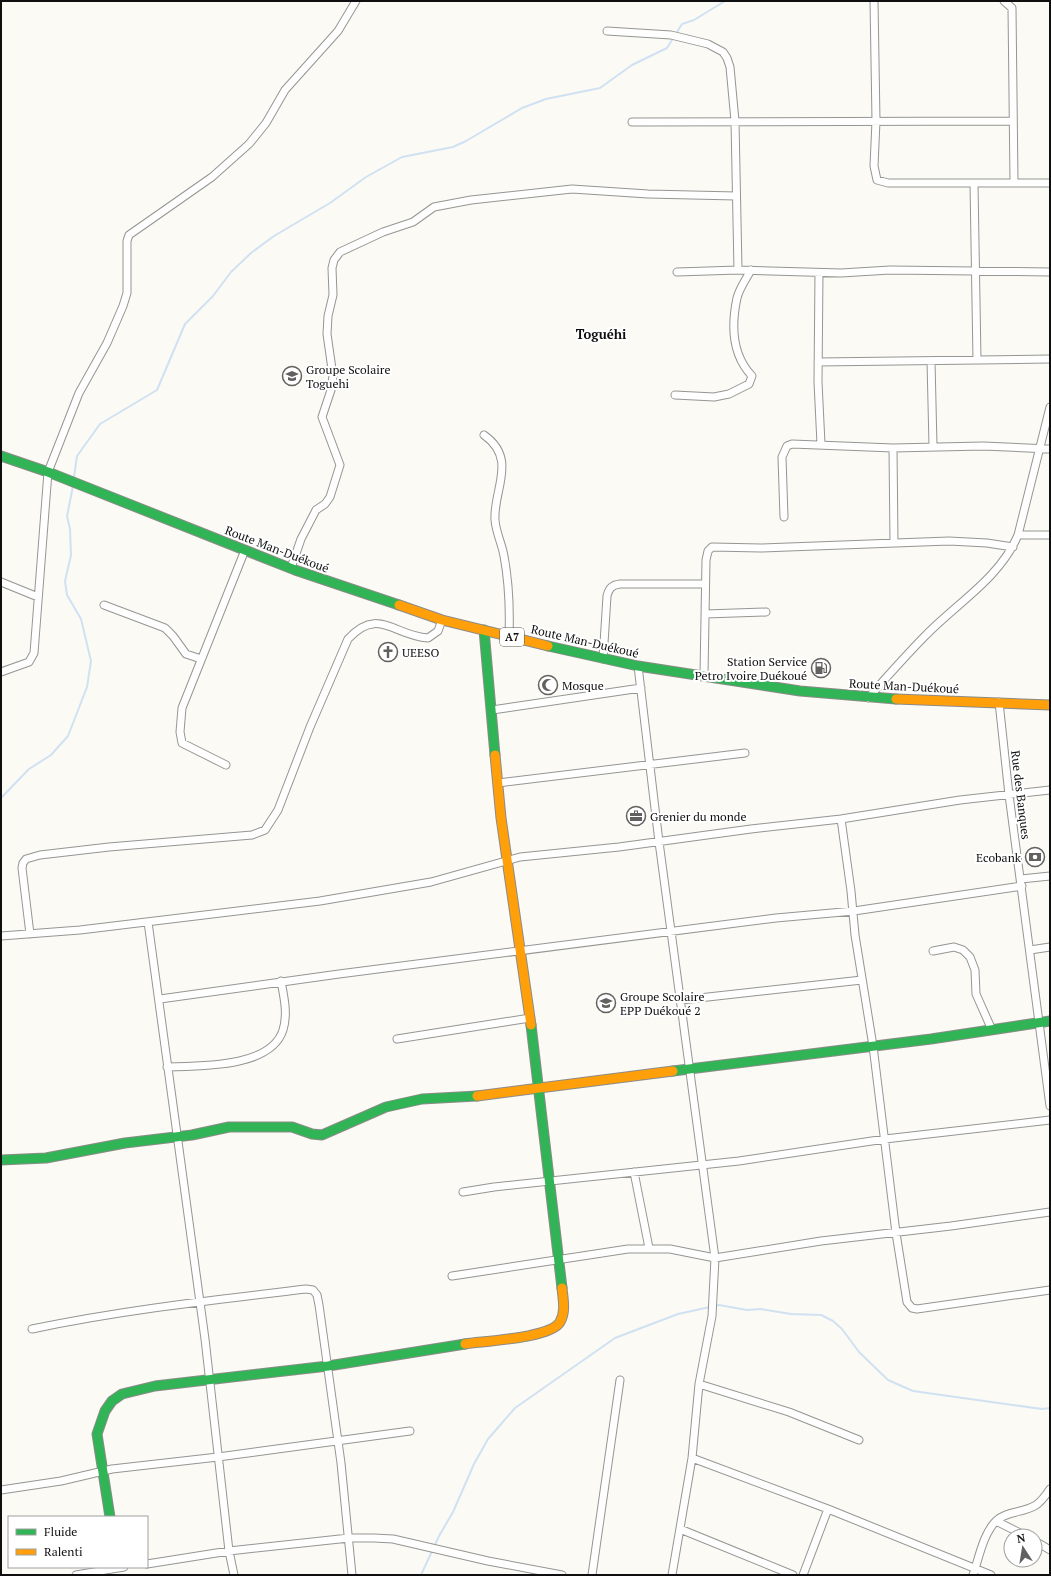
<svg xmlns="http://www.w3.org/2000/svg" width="1051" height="1576" font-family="'PT Serif',serif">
<rect width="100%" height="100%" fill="#fbfaf5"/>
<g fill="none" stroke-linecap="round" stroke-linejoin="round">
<path stroke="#d0e2f1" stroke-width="2" d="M74 477 77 456 100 424 157 390 185 324 213 296 231 272 251 253 274 236 330 203 366 177 402 157 453 147 466 141 522 108 546 99 600 88 632 65 667 48 682 24 694 20 725 1
M1 798 29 769 51 755 68 736 87 687 91 661 81 619 67 595 65 581 71 555 70 529 67 516 73 486
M421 1575 439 1536 453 1512 474 1464 488 1439 515 1408 615 1338 678 1314 719 1305 747 1310 761 1309 791 1314 821 1315 833 1321 842 1329 859 1352 888 1380 913 1391 1042 1409 1050 1408"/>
<g stroke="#959593" stroke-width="9">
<path id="street" d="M874 1 876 121 874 166 877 180 888 183H1050
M1004 1 1012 8 1014 182
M607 31 671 35 708 44 723 52 727 58 730 67 735 121 738 270
M632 122 1013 121
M974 184 977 360
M677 272 738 270 841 273 890 270 1050 272
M819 273 818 382 821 444
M931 361 933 446
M818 362 1050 359
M675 395 714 397 729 394 749 384 752 376C732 355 731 326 737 298 739 289 746 279 751 270
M484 435C518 459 493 490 495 520 496 533 502 544 504 556 509 583 510 609 509 636
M893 448 894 543
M784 517 782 457 787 446 792 444 893 448 983 446 1050 449
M1018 535H1050
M291 568 301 539 316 510 325 504 330 497 340 465 322 417 331 390 333 376 327 334 328 316 333 295 332 268 334 260 340 252 383 232 413 222 434 207 471 200 572 189 648 194 736 196
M1 582 38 597
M104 605 165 628 173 636 186 654 201 659
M705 614 766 612
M603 659 607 596C609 588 612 585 620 584H705
M638 666 659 842 715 1258 712 1316 699 1384 692 1458 672 1575
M1 672 29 662 34 653 48 472 79 393 107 343 123 306 127 293V241L129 235 212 177 249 144 266 123 285 90 338 31 356 1
M704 675 706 560 708 551 712 547 761 548 949 541 987 543 1013 547
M868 698C887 677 906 655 926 635 957 603 1000 578 1018 535L1050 407
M999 702 1009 795 1050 1106
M492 710 641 688
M226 765 182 743 180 732 182 708 245 550
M498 783 745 753
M841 819 851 891 855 935 873 1046 896 1233 907 1302 912 1308 917 1309 1050 1290
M1021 879 1050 876
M148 922 205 1339 229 1551 234 1575
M30 934 22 868 23 863 26 859 40 855 109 847 252 835 265 830 278 810 310 727 348 639C378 606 394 636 428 638L438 631 442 620
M1 936 80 930 320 901 431 882 520 857 619 847 751 829 841 819 960 800 1050 790
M1030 950 1050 947
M933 951 954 947 963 950 970 957 975 970 976 994 992 1030
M160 999 339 974 776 918 854 911 1022 886
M681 1000 862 980
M397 1039 530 1018
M167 1067C200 1066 271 1068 283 1030 288 1014 284 997 281 981
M634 1172 649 1248
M463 1192 494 1187 739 1161 885 1139 1050 1120
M452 1276 628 1249H670L715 1258 821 1241 951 1226 1050 1212
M32 1329C122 1310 214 1300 306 1289L313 1290 317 1295 319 1305 341 1463 352 1575
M699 1384 789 1412 859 1440
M692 1458 828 1509 991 1575
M1 1490 61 1481 112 1469 218 1457 410 1431
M996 1521 1026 1536
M680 1529 793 1575
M1035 1541 1050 1550
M147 1564 229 1551 349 1538H374L393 1539 488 1561 562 1575
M76 1575 124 1567
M592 1575 620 1380
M803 1575 828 1509
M973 1575C979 1558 983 1534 996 1521 1006 1511 1024 1513 1036 1505 1042 1501 1046 1495 1050 1489"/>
</g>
<g stroke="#8c8b89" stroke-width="11">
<path id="fast" d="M1 456 48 472 295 570 399 605
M484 630 495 755
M548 646 638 666 800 691 896 699
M531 1025 562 1288
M673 1071 931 1039 1050 1021
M1 1160 46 1158 125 1143 192 1135 229 1127H292L312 1134 322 1135 386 1107 422 1099 477 1096
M110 1517 97 1434 105 1411 112 1401 122 1394 155 1386 328 1366 465 1344"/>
</g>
<g stroke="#8c8b89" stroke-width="11">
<path id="slow" d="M399 605 442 620 548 646
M896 699 1050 705
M495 755 501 818 531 1025
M477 1096 673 1071
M465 1344C485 1341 551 1338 560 1322 566 1312 563 1299 562 1288"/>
</g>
<use href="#street" stroke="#fefefe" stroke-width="7"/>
<use href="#fast" stroke="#30b455" stroke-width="9"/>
<use href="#slow" stroke="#ff9f0a" stroke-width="9"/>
</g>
<defs>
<g id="school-ring" transform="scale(1)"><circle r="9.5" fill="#fff" stroke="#626160" stroke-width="1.5"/><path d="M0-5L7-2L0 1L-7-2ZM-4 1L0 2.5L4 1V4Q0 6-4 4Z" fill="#626160"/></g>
<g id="church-ring" transform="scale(1)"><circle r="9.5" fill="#fff" stroke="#626160" stroke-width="1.5"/><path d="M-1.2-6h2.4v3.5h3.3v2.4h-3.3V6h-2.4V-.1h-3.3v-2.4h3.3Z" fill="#626160"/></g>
<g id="fuel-ring" transform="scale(1)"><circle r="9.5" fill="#fff" stroke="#626160" stroke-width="1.5"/><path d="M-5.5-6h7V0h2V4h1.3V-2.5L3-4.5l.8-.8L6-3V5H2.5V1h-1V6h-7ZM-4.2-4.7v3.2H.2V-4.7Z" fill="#626160"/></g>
<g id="mosque-ring" transform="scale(1)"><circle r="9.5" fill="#fff" stroke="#626160" stroke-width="1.5"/><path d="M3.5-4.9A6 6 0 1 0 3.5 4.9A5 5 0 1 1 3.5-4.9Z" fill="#626160"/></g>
<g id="office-ring" transform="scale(1)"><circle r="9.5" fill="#fff" stroke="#626160" stroke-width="1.5"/><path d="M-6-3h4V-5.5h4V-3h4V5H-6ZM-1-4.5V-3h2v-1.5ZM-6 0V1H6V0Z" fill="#626160"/></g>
<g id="bank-ring" transform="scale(1)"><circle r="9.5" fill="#fff" stroke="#626160" stroke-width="1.5"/><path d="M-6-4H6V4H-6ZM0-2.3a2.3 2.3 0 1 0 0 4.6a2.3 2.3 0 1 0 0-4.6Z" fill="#626160"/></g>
</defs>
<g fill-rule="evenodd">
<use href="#school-ring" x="292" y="376"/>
<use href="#church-ring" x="388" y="652"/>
<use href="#fuel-ring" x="821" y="668"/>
<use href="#mosque-ring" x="548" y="685"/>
<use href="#office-ring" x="636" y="816"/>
<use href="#bank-ring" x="1035" y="857"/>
<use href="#school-ring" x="606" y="1003"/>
</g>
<g text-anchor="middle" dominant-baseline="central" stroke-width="4" stroke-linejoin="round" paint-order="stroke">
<rect fill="#fff" stroke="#575757" stroke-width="1" x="500" y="628" width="24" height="18" rx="3"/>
<g font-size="11" font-weight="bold" fill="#0f0f0f">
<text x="512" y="637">A7</text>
</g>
<g font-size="12" fill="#0f0f0f" stroke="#fff" text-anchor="start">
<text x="306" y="369">Groupe Scolaire<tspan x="306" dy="14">Toguehi</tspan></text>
<text x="402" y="652">UEESO</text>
<text x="807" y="661" text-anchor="end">Station Service<tspan x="807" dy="14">Petro Ivoire Duékoué</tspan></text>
<text x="562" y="685">Mosque</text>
<text x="650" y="816">Grenier du monde</text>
<text x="1021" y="857" text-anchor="end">Ecobank</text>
<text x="620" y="996">Groupe Scolaire<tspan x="620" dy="14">EPP Duékoué 2</tspan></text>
</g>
<g font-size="12" fill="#0f0f0f" stroke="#fff">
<text transform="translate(277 549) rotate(21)">Route Man-Duékoué</text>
<text transform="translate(585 641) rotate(13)">Route Man-Duékoué</text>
<text transform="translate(904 686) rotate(3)">Route Man-Duékoué</text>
<text transform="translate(1021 795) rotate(83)">Rue des Banques</text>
</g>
<g font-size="13" font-weight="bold" fill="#0f0f0f" stroke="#fff">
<text x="601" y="334">Toguéhi</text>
</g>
</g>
<rect width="1051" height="1576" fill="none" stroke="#0f0f0f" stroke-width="4"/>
<rect x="8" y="1516" width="140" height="52" fill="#ffffff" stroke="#9f9f9f"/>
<rect x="16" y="1529" width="20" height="6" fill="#30b455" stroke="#9f9f9f"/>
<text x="44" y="1536" font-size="12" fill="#0f0f0f">Fluide</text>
<rect x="16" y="1549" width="20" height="6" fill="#ff9f0a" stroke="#9f9f9f"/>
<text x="44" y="1556" font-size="12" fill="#0f0f0f">Ralenti</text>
<g transform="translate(1023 1548) rotate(348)"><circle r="19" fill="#ffffff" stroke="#9f9f9f"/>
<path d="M0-3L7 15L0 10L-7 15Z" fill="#626160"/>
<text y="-6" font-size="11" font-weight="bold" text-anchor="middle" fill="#0f0f0f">N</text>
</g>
</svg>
